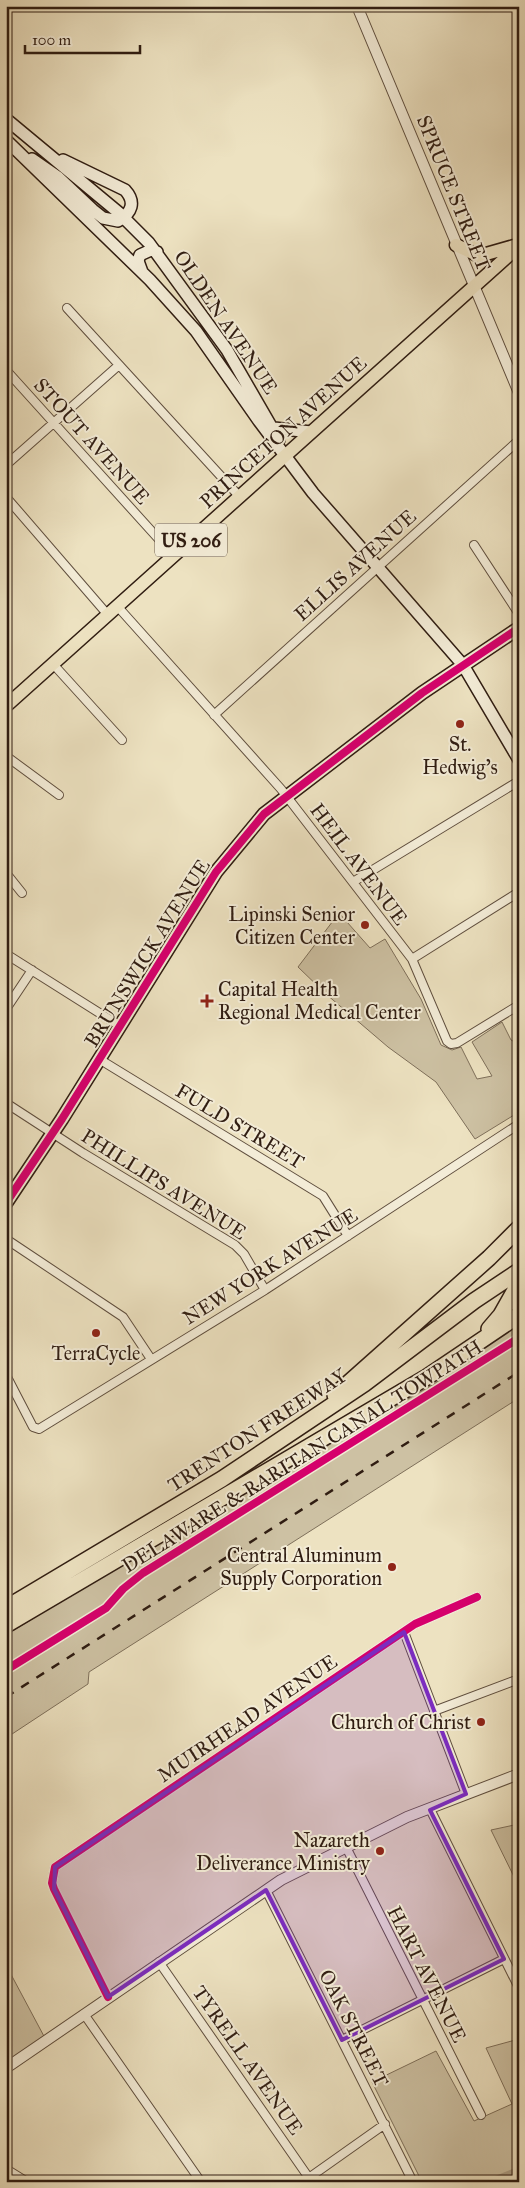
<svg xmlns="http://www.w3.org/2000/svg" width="525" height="2188" font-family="'IM FELL Great Primer',serif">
<rect width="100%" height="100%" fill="#ede2c1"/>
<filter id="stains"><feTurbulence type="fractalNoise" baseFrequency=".004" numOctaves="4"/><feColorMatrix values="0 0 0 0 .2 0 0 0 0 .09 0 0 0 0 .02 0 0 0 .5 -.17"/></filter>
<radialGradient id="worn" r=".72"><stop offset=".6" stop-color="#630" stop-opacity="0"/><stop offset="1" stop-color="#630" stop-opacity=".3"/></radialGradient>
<path fill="#cdc1a3" stroke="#7e6f5a" d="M339 913 370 948 385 939 421 999 441 1045 452 1050 461 1047 477 1079 492 1076 472 1042 502 1022 511 1040 519 1044V1112L475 1139 436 1082 388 1047 326 994 298 967Z
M519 1323V1398L89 1672 88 1684 6 1738V1635L93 1582 434 1384Z
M519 1824V1887L491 1830Z
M6 1965 46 2040 11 2065 6 2055Z
M519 2039V2182H422L372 2082 436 2051 474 2121 512 2104 486 2048Z"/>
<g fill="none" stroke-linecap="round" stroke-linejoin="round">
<path stroke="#ad9f86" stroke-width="14" d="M499 2182 519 2174"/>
<g stroke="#5f4e3e" stroke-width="10">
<path id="minor" d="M67 308 239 496
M6 370 174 556
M6 465 119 365
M6 497 108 615
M474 545 519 614
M118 607 281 789 412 959 447 1041 451 1044 457 1043 519 1005
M53 664 122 740
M214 715 519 440
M6 756 59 795
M6 873 22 893
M353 882 519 781
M6 954 120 1026
M412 959 519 892
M6 1009 32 970
M99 1059 323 1196 348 1236
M6 1103 83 1153 235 1245 244 1254 265 1290
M6 1239 123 1317 151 1359
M6 1375 33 1427 39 1429 265 1290 519 1124
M404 1632 466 1794
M434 1711 519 1679
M430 1809 519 1988
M346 1847 481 2115
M266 1890 413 2182
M159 1962 309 2178
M108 1997 54 1889 52 1883 55 1867 415 1624 477 1597
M84 2014 201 2182
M342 2040 504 1959
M6 2169 27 2182
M303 2182 385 2124"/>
</g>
<g stroke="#5f4e3e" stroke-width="12">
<path id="tertiary" d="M357 6 519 393
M6 2068 281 1880 407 1817 519 1774"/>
</g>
<g stroke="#301d12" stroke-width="14">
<path id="secondary" d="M6 119 118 212 149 243 227 350 279 440
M6 140 150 280 196 331 259 421 313 493 463 665 519 760
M32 159 58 177 93 210 103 218 118 221C132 213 136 202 125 190L63 160
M142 272 138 261 140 255 151 250 157 252
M274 428 311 432"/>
</g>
<g stroke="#301d12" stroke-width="15">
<path id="primary" d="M456 245 479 256 514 246
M6 706 519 246
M6 1203 62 1119 216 872 264 814 422 693 519 628"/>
</g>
<g stroke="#301d12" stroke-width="18">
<path id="motorway" d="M489 1329 501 1315 519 1283
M335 1395 489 1258 519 1228
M6 1608 222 1479 364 1384 474 1301 519 1271
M6 1625 427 1377 519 1315"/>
</g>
<use href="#minor" stroke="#f3ecd7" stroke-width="8"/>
<use href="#tertiary" stroke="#f3ecd7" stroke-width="10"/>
<use href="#secondary" stroke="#f3ecd7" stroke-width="11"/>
<use href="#primary" stroke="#ede2c1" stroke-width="12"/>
<use href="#motorway" stroke="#ede2c1" stroke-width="15"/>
<path stroke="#301d12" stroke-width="2.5" stroke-dasharray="9 9" stroke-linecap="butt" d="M6 1697 519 1372"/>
<g stroke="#f3ecd7" stroke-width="11">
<path id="cycleway" d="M6 1203 62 1119 216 872 264 814 422 693 519 628
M6 1670 106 1608 123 1589 143 1573 519 1338
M108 1997 54 1889 52 1883 55 1867 415 1624 477 1597"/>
</g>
<use href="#cycleway" stroke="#d6006c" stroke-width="8"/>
</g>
<path fill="#7b2cbf" fill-opacity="0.2" stroke="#7b2cbf" stroke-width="4" stroke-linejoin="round" d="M404 1632 466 1794 430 1810 504 1959 342 2040 266 1890 108 1997 54 1889 55 1867Z"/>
<g fill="#8f2418" stroke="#f3ecd7" stroke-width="2">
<circle cx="460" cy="724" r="5"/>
<circle cx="365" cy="925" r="5"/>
<path d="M204.5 993.5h5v5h5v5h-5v5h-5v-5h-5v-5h5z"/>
<circle cx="96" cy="1333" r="5"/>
<circle cx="392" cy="1567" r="5"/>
<circle cx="481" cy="1722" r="5"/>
<circle cx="380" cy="1851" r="5"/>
</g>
<g text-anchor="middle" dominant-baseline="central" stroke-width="4" stroke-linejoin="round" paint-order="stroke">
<rect fill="#f3ecd7" stroke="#6a5b4d" stroke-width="1" x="155" y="523.5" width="72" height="33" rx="4"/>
<g font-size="19" font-weight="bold" fill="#301d12">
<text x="191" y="540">US 206</text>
</g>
<g font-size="20" fill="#301d12" stroke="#f3ecd7">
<text transform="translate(454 193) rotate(68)">SPRUCE STREET</text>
<text transform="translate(226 322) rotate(56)">OLDEN AVENUE</text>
<text transform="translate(283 432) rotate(-42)">PRINCETON AVENUE</text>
<text transform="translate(92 441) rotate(48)">STOUT AVENUE</text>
<text transform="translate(355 565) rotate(-42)">ELLIS AVENUE</text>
<text transform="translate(359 864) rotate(53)">HEIL AVENUE</text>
<text transform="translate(147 953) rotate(-58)">BRUNSWICK AVENUE</text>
<text transform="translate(240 1126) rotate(31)">FULD STREET</text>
<text transform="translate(164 1184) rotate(32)">PHILLIPS AVENUE</text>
<text transform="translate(270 1266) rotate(-32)">NEW YORK AVENUE</text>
<text transform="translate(257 1430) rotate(-33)">TRENTON FREEWAY</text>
<text transform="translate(302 1456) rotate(-32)">DELAWARE &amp; RARITAN CANAL TOWPATH</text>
<text transform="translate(247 1718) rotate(-34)">MUIRHEAD AVENUE</text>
<text transform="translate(427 1974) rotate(63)">HART AVENUE</text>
<text transform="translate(354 2028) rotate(63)">OAK STREET</text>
<text transform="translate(248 2060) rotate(55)">TYRELL AVENUE</text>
</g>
<g font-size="20" fill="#301d12" stroke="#f3ecd7" text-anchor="end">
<text x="460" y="744" text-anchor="middle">St.<tspan x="460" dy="23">Hedwig's</tspan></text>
<text x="355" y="914">Lipinski Senior<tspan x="355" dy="23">Citizen Center</tspan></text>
<text x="218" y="989" text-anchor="start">Capital Health<tspan x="218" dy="23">Regional Medical Center</tspan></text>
<text x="96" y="1353" text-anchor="middle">TerraCycle</text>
<text x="382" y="1555">Central Aluminum<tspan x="382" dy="23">Supply Corporation</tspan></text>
<text x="471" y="1722">Church of Christ</text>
<text x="370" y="1840">Nazareth<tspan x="370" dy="23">Deliverance Ministry</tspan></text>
</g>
</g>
<rect width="525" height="2188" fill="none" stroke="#ede2c1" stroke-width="25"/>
<rect x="8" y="8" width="510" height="2173" fill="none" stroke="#301d12" stroke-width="2.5"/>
<rect x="12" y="12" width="500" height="2163" fill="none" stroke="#301d12"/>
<path d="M25 45v8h115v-8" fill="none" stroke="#301d12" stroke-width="2.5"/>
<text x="32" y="45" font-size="15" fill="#301d12" stroke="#f3ecd7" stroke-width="4" paint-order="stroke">100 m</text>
<rect width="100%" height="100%" filter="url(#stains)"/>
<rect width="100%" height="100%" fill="url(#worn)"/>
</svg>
